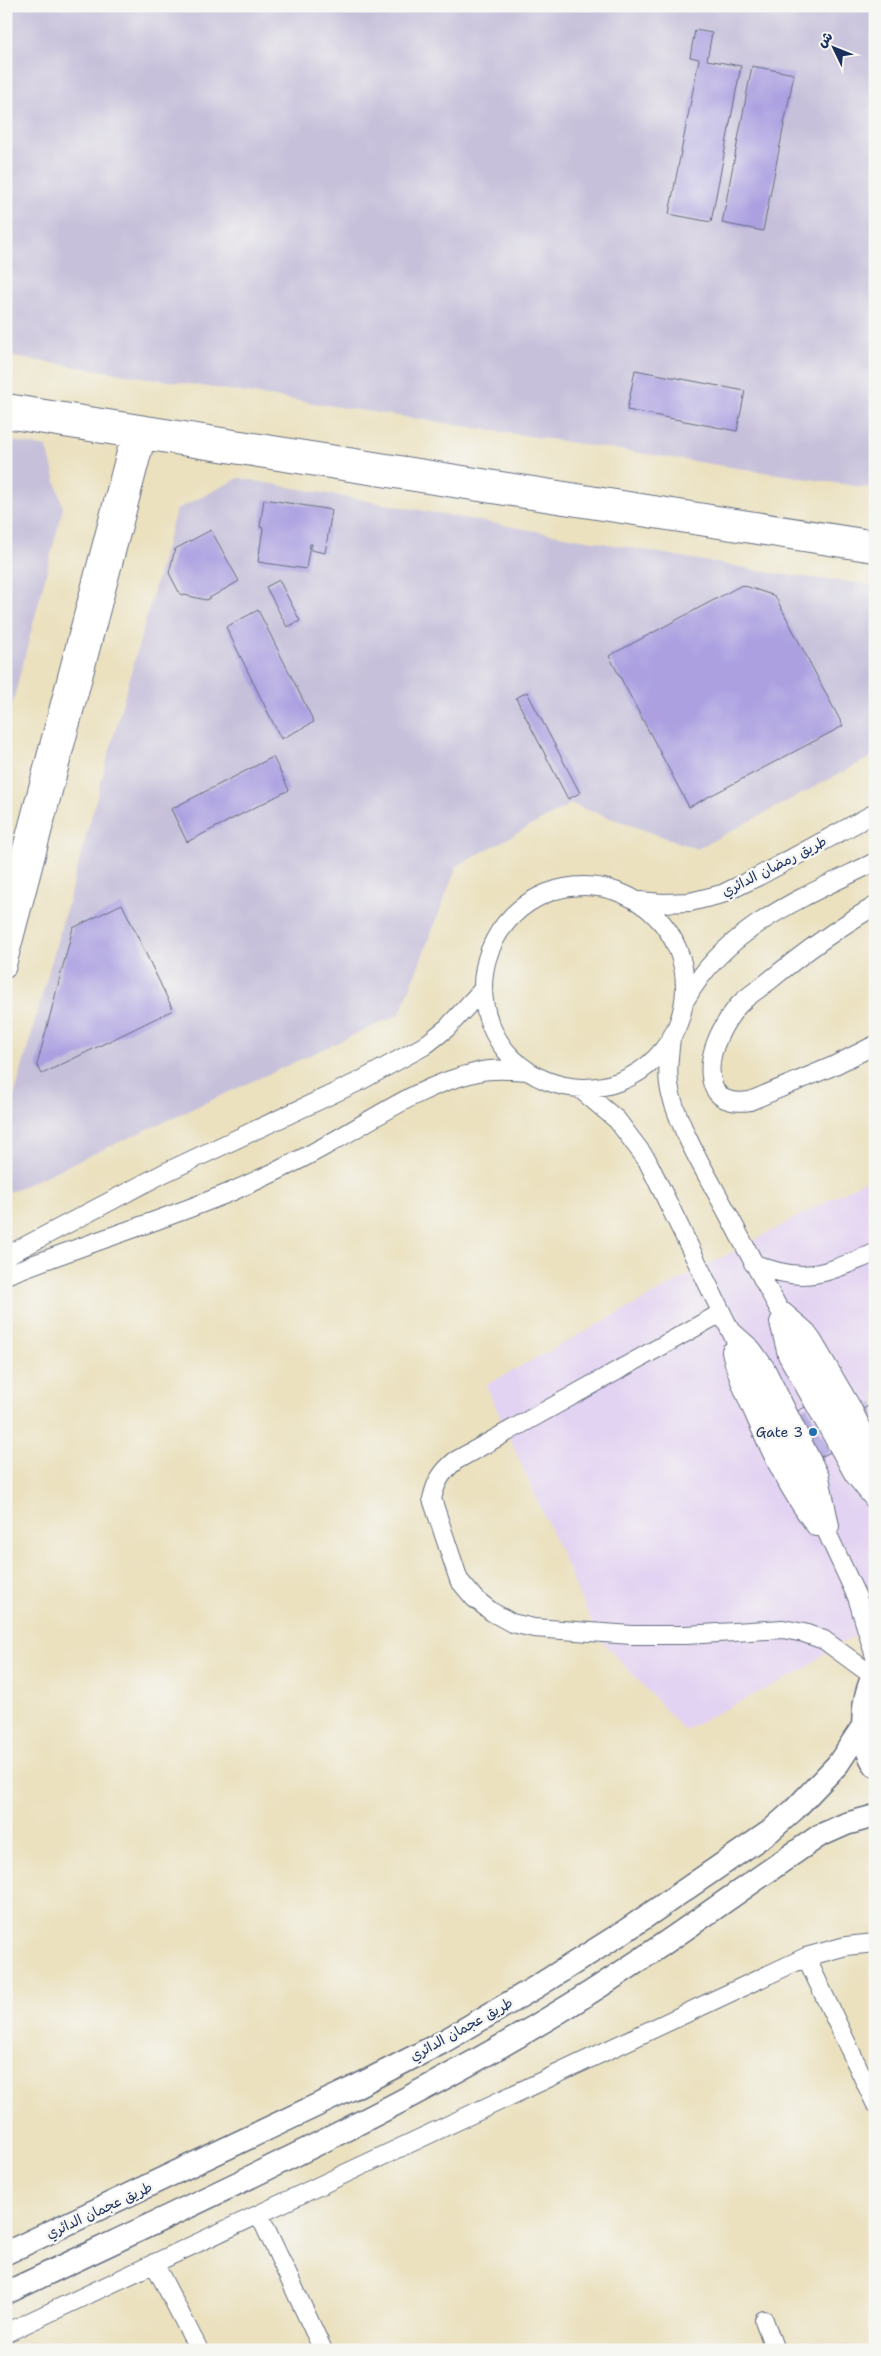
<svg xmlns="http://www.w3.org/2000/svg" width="881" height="2356" font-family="'Shantell Sans','Playpen Sans Arabic',sans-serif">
<rect width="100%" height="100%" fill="#f6f6f2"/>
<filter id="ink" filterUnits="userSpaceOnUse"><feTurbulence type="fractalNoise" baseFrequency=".02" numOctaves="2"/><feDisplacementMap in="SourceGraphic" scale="10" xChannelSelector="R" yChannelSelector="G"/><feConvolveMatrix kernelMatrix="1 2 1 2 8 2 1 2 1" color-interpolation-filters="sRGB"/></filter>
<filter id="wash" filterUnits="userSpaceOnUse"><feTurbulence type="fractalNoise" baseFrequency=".0096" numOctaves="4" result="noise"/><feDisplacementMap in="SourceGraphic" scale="20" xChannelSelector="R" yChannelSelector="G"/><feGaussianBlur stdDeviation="1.12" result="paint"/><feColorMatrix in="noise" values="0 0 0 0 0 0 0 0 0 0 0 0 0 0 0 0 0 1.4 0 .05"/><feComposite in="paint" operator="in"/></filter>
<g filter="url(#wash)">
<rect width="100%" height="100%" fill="#ebe1bf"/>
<path fill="#e3d3f2" d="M875 1175V1626L830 1649 803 1670 684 1730 598 1637 486 1385Z"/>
<path fill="#c6c0da" d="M6 6H875V489L6 356Z
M6 440 47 447 63 508 6 729Z
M239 478 778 574 875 585V755L697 849 571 804 457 866 400 1014 10 1192 6 1189V1126L176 510Z"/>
<g id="blocks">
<path fill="#aca0e1" d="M695 30 712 33 707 60 741 66 711 222 669 214 699 59 690 57Z
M752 66 794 74 763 231 722 223Z
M635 370 745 391 737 431 627 410Z
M264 499 332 510 325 553 311 550 312 544H310L306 569 258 562 263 528 260 527Z
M211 530 239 581 206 600 180 594 169 573 175 549Z
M279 580 300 621 287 627 266 587Z
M742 585 775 596 843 726 689 807 609 656Z
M258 610 314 722 281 739 226 627Z
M527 692 580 793 568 799 516 698Z
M273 757 289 790 187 842 171 809Z
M122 904 173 1010 42 1074 37 1065 73 928Z
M875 1402V1422L871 1424 863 1409Z
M807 1406 831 1452 818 1458 794 1413Z"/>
</g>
</g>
<g filter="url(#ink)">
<use href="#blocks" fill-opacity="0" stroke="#646d80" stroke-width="1"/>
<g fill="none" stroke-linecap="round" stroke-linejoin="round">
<g stroke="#646d80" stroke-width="20">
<path id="minor" d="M6 403 875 540
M6 419 875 553
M483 987a101 101 0 1 1 202 0a101 101 0 1 1-202 0Z
M639 901 663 903 690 902 722 894 759 876 875 813
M875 906C837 928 803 953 769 981 759 989 745 997 737 1007 720 1028 703 1061 714 1088 721 1102 737 1103 750 1101L833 1066 875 1045
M6 909 132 429
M6 969 148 431
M686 999C726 927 804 897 875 862
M671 1038C669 1057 666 1076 671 1095 683 1137 708 1176 728 1214 775 1305 827 1393 875 1484
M579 1088 617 1120 647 1160 784 1440 857 1597 875 1657
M6 1256 164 1173 360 1081 424 1046 447 1028 482 990
M753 1263C805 1286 826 1272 875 1253
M6 1275C81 1245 159 1222 233 1191 265 1177 295 1163 325 1146 374 1119 422 1084 478 1072 493 1068 511 1070 527 1071
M784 1312 804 1329 813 1341 851 1406 875 1453
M721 1313 455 1461C442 1472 436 1481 432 1499L459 1580 474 1598 492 1612 512 1623 534 1628 632 1635H686L783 1629 804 1633 824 1640 873 1676
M779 1322 787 1355 854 1475 875 1501
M734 1333 752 1349 765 1367 820 1477 830 1526
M731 1351C736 1374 745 1394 755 1416 772 1455 790 1493 816 1527
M806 1957 875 2103
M259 2214 323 2350
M154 2263 199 2350
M764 2320 775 2350
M6 2333 806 1957 846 1946 875 1943"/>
</g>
<g stroke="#646d80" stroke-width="25">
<path id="major" d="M875 1673C861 1697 858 1742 875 1765
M6 2253 351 2089 441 2043 536 1987 625 1931 769 1832 795 1809 838 1764 863 1726
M6 2293C191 2205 379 2121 554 2015 645 1960 731 1896 819 1836L846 1824 875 1816"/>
</g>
<use href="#minor" stroke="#fff" stroke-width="18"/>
<use href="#major" stroke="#fff" stroke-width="22"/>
</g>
</g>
<circle fill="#1f6fb2" stroke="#f6f6f2" stroke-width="2" cx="813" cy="1432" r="5"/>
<g text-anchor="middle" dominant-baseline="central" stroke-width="5" stroke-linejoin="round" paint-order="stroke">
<g font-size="14" fill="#1b2f5e" stroke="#f6f6f2">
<text transform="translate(774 866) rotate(-27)">طريق رمضان الدائري</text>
<text transform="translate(461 2029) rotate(-29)">طريق عجمان الدائري</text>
<text transform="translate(99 2210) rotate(-25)">طريق عجمان الدائري</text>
</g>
<g font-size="14" fill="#1b2f5e" stroke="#f6f6f2" text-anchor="end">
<text x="803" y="1432">Gate 3</text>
</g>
</g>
<rect width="881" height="2356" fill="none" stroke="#f6f6f2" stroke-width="25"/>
<g transform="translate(834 48) rotate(313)" stroke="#f6f6f2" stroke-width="4" paint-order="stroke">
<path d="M0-4L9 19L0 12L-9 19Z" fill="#1b2f5e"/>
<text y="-8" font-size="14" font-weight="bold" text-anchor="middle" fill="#1b2f5e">ش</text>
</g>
</svg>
